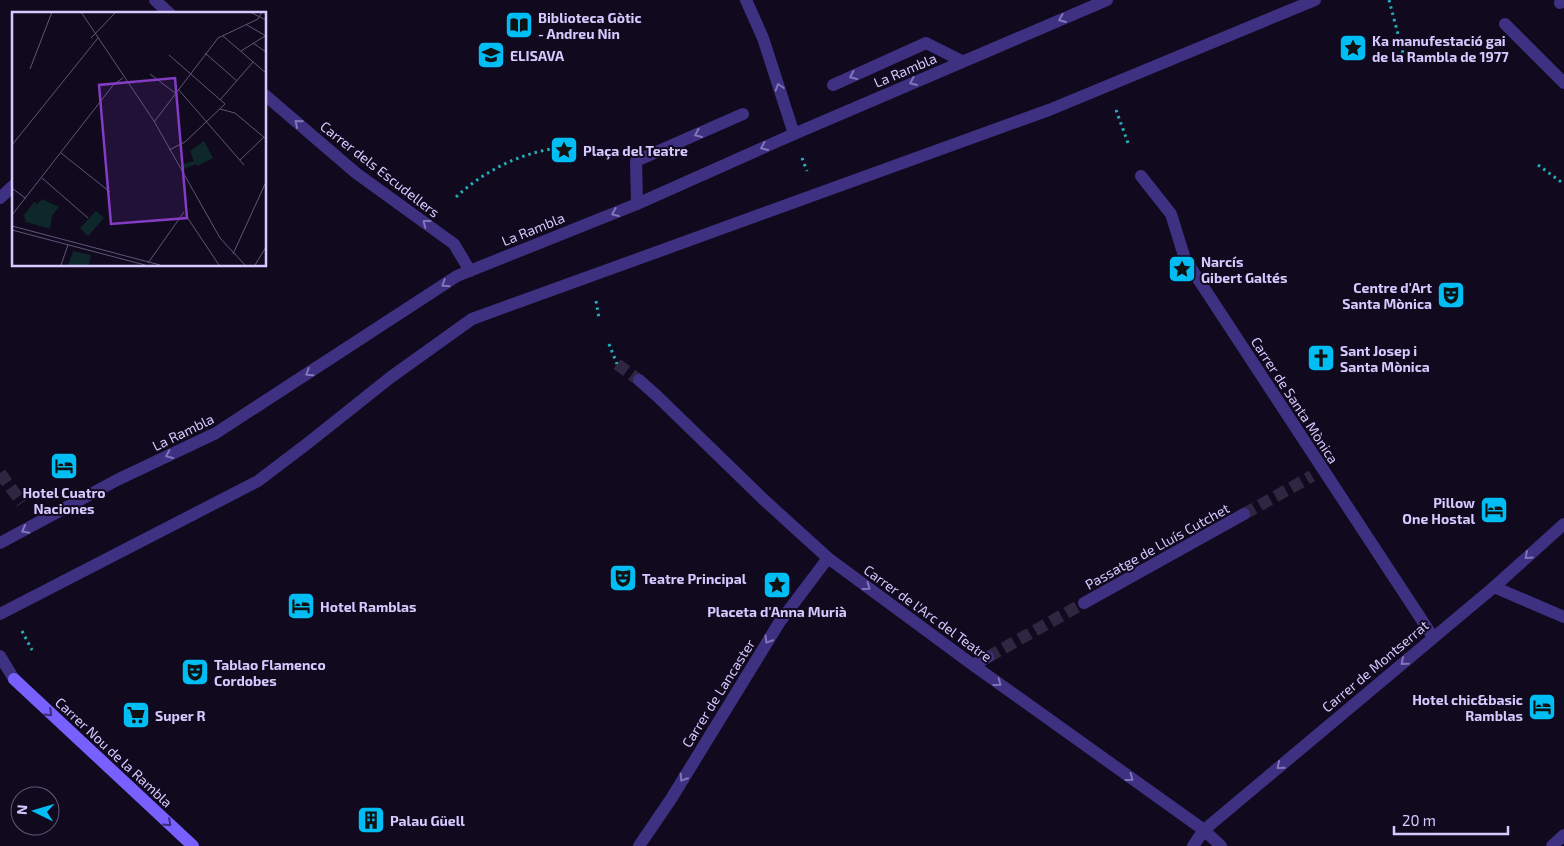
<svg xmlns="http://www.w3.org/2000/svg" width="1564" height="846" font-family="'Exo 2',sans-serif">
<rect width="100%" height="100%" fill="#110a1f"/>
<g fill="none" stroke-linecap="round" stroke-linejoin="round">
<path stroke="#2f2741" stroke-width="12" stroke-dasharray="12 6" stroke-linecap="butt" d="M617 364 639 380
M0 473 22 503
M1244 514 1312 476
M988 657 1084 603"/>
<path stroke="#23afb9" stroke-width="3" stroke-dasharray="2.5 4" stroke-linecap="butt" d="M1389 0 1403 53
M1116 110 1128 143
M802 158 807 171
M1538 165 1564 184
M456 197C484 171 520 153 558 148
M596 301 599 318
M609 344 617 364
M22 631 32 650"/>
<path stroke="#3e3182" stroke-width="12" d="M833 85 926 43 962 61
M637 204 636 161 743 114
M1204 830 1494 587 1564 524"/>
<path stroke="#3e3182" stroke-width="12" d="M155 0 170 14
M746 0 763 38 794 134
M1560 3 1564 1
M1505 24 1564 83
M265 95 356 173 454 244 470 271
M1141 176 1171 214 1185 259 1433 637
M0 198 14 185
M639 380 657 396 763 499 828 558 973 665 1204 830 1221 846
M0 543 117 480 216 433 457 276 637 204 794 134 1107 0
M1494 587 1564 617
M1084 603 1244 514
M0 614 258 481 308 443 391 377 472 319 1049 110 1315 0
M0 656 14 679
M973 665 988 657
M639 846 671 799 779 623 828 558
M1193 846 1204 830
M1552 846 1564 835"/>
<path stroke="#7860ff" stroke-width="12" d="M14 679 193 846"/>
</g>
<defs><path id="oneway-chevron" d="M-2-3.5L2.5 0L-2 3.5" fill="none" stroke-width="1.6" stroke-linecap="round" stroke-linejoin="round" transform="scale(1.25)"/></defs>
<g stroke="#8275ba">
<use href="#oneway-chevron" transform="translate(1062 19) rotate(157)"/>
<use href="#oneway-chevron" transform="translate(853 76) rotate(155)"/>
<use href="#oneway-chevron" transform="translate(913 82) rotate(157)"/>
<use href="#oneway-chevron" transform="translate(779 87) rotate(-108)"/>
<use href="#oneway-chevron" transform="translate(298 123) rotate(-140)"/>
<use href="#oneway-chevron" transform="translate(698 134) rotate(156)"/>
<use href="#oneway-chevron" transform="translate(764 147) rotate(156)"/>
<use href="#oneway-chevron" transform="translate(615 213) rotate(158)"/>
<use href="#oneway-chevron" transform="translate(426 223) rotate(-143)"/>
<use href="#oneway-chevron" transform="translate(445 284) rotate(147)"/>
<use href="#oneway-chevron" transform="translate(309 373) rotate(147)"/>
<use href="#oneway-chevron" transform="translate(169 455) rotate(155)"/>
<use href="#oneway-chevron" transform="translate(25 530) rotate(152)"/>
<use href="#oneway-chevron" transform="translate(1528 556) rotate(138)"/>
<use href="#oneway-chevron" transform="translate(867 587) rotate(36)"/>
<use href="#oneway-chevron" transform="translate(768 640) rotate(122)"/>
<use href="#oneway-chevron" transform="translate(1404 662) rotate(140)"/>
<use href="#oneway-chevron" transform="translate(998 683) rotate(36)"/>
<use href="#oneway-chevron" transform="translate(1280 766) rotate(140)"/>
<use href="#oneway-chevron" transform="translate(683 778) rotate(122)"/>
<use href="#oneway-chevron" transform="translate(1130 778) rotate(36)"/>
</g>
<g stroke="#3a2c79">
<use href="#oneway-chevron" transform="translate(49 713) rotate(43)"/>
<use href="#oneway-chevron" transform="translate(168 823) rotate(43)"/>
</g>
<defs>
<g id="library-square" transform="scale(1.4375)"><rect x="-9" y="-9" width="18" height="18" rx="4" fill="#00bdf4" stroke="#110a1f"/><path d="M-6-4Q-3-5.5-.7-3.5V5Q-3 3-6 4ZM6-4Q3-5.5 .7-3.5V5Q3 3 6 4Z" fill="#111"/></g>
<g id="sight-square" transform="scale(1.4375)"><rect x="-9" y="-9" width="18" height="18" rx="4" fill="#00bdf4" stroke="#110a1f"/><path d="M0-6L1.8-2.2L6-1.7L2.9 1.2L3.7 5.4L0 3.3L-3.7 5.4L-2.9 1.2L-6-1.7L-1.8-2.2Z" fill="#111"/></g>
<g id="university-square" transform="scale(1.4375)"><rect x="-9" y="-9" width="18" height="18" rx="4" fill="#00bdf4" stroke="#110a1f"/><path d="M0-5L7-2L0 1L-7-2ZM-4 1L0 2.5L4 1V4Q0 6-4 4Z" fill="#111"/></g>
<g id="theatre-square" transform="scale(1.4375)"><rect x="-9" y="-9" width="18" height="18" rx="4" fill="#00bdf4" stroke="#110a1f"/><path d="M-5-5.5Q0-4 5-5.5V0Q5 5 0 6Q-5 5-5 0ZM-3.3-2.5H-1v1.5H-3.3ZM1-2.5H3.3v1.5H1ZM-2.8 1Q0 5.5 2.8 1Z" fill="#111"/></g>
<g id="church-square" transform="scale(1.4375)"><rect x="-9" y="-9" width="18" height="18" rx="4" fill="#00bdf4" stroke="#110a1f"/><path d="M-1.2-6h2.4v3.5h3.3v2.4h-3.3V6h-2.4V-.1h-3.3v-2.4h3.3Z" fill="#111"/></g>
<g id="hotel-square" transform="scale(1.4375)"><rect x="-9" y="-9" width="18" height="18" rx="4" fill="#00bdf4" stroke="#110a1f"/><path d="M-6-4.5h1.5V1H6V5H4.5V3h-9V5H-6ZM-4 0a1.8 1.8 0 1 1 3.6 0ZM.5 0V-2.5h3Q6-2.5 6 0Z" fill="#111"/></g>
<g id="supermarket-square" transform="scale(1.4375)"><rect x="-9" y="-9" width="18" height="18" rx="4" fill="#00bdf4" stroke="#110a1f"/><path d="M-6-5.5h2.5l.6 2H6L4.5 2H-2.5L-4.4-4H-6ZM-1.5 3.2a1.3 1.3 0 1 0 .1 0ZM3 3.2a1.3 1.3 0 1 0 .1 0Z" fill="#111"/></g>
<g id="building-square" transform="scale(1.4375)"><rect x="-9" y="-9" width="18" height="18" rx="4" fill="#00bdf4" stroke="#110a1f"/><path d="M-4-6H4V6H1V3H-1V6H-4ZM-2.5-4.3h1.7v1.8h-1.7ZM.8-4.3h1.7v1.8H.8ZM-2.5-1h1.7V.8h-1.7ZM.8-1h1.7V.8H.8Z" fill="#111"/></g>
</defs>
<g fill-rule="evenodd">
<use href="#library-square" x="519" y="25"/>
<use href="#sight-square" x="1353" y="48"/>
<use href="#university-square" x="491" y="55"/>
<use href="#sight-square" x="564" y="150"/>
<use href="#sight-square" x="1182" y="269"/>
<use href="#theatre-square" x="1451" y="295"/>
<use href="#church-square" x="1321" y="358"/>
<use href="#hotel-square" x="64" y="466"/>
<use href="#hotel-square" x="1494" y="510"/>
<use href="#theatre-square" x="623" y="578"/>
<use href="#sight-square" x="777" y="585"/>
<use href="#hotel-square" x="301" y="606"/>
<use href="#theatre-square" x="195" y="672"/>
<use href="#hotel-square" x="1542" y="707"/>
<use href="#supermarket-square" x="136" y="715"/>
<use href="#building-square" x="371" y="820"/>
</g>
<g text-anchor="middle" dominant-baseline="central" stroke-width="4" stroke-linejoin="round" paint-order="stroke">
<g font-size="14" font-weight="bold" fill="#d6c9ff" stroke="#110a1f" text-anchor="start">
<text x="538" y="17">Biblioteca Gòtic<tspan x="538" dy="16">- Andreu Nin</tspan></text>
<text x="1372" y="40">Ka manufestació gai<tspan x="1372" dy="16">de la Rambla de 1977</tspan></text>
<text x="510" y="55">ELISAVA</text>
<text x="583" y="150">Plaça del Teatre</text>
<text x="1201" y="261">Narcís<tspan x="1201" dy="16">Gibert Galtés</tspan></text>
<text x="1432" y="287" text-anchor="end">Centre d'Art<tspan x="1432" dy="16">Santa Mònica</tspan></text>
<text x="1340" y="350">Sant Josep i<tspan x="1340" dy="16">Santa Mònica</tspan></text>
<text x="64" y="492" text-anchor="middle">Hotel Cuatro<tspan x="64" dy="16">Naciones</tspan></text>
<text x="1475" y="502" text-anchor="end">Pillow<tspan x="1475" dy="16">One Hostal</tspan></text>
<text x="642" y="578">Teatre Principal</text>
<text x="320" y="606">Hotel Ramblas</text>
<text x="777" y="611" text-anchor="middle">Placeta d'Anna Murià</text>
<text x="214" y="664">Tablao Flamenco<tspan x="214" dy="16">Cordobes</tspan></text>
<text x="1523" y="699" text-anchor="end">Hotel chic&amp;basic<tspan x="1523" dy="16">Ramblas</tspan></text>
<text x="155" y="715">Super R</text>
<text x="390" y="820">Palau Güell</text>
</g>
<g font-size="14" fill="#d6c9ff" stroke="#110a1f">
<text transform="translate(905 70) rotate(-23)">La Rambla</text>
<text transform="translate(380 169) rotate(38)">Carrer dels Escudellers</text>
<text transform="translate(533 229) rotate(-22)">La Rambla</text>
<text transform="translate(1295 400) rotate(57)">Carrer de Santa Mònica</text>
<text transform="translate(183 432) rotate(-26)">La Rambla</text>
<text transform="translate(1157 546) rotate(-29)">Passatge de Lluís Cutchet</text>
<text transform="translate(928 613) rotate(36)">Carrer de l'Arc del Teatre</text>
<text transform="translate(1375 666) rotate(-40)">Carrer de Montserrat</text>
<text transform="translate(718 693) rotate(-58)">Carrer de Lancaster</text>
<text transform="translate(114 752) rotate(43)">Carrer Nou de la Rambla</text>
</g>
</g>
<g transform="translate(12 12)">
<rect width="254" height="254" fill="#110a1f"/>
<path d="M192 129 201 146 185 154 184 152 172 157 171 152 182 149 178 139ZM30 187 47 195 40 204 38 217 14 210 12 203 22 190 25 192ZM84 199 92 206 76 224 68 216ZM61 239 79 243 77 253H56Z" fill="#0d272a"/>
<path fill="none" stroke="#605679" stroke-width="1" d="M69 0 142 109 208 226 233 253M238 0 254 8M235 13 254 24M211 24 254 61M79 26 104 0M241 31 254 40M229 39 253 24M193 41 225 69M157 43 213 92 173 130 157 138M18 57 40 0M138 62 163 81M166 77 232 153M208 88 241 50M208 97 223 101 254 127M142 110 206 26 246 7 250 0M0 133 86 26M49 141 98 180M228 148 252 125M30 166 76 206M0 176 13 186M0 203 102 72 111 66M175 205 207 253M0 214 148 253M0 218 133 253M221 242 254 170M136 251 172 200M49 253 56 233M243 253 254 235"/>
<path fill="#843cc5" fill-opacity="0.15" stroke="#843cc5" stroke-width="2.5" d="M163 66 175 206 99 212 87 73Z"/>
<rect width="254" height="254" fill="none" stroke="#d6c9ff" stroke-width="2.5"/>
</g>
<g transform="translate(35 811) rotate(275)"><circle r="24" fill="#110a1f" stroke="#605679"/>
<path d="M0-4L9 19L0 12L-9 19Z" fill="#00bdf4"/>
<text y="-8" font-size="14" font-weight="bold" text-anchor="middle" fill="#d6c9ff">N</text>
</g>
<path d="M1394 826v8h114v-8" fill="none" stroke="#d6c9ff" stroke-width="2.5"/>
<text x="1402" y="826" font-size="15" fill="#d6c9ff" stroke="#110a1f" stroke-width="4" paint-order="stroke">20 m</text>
</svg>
